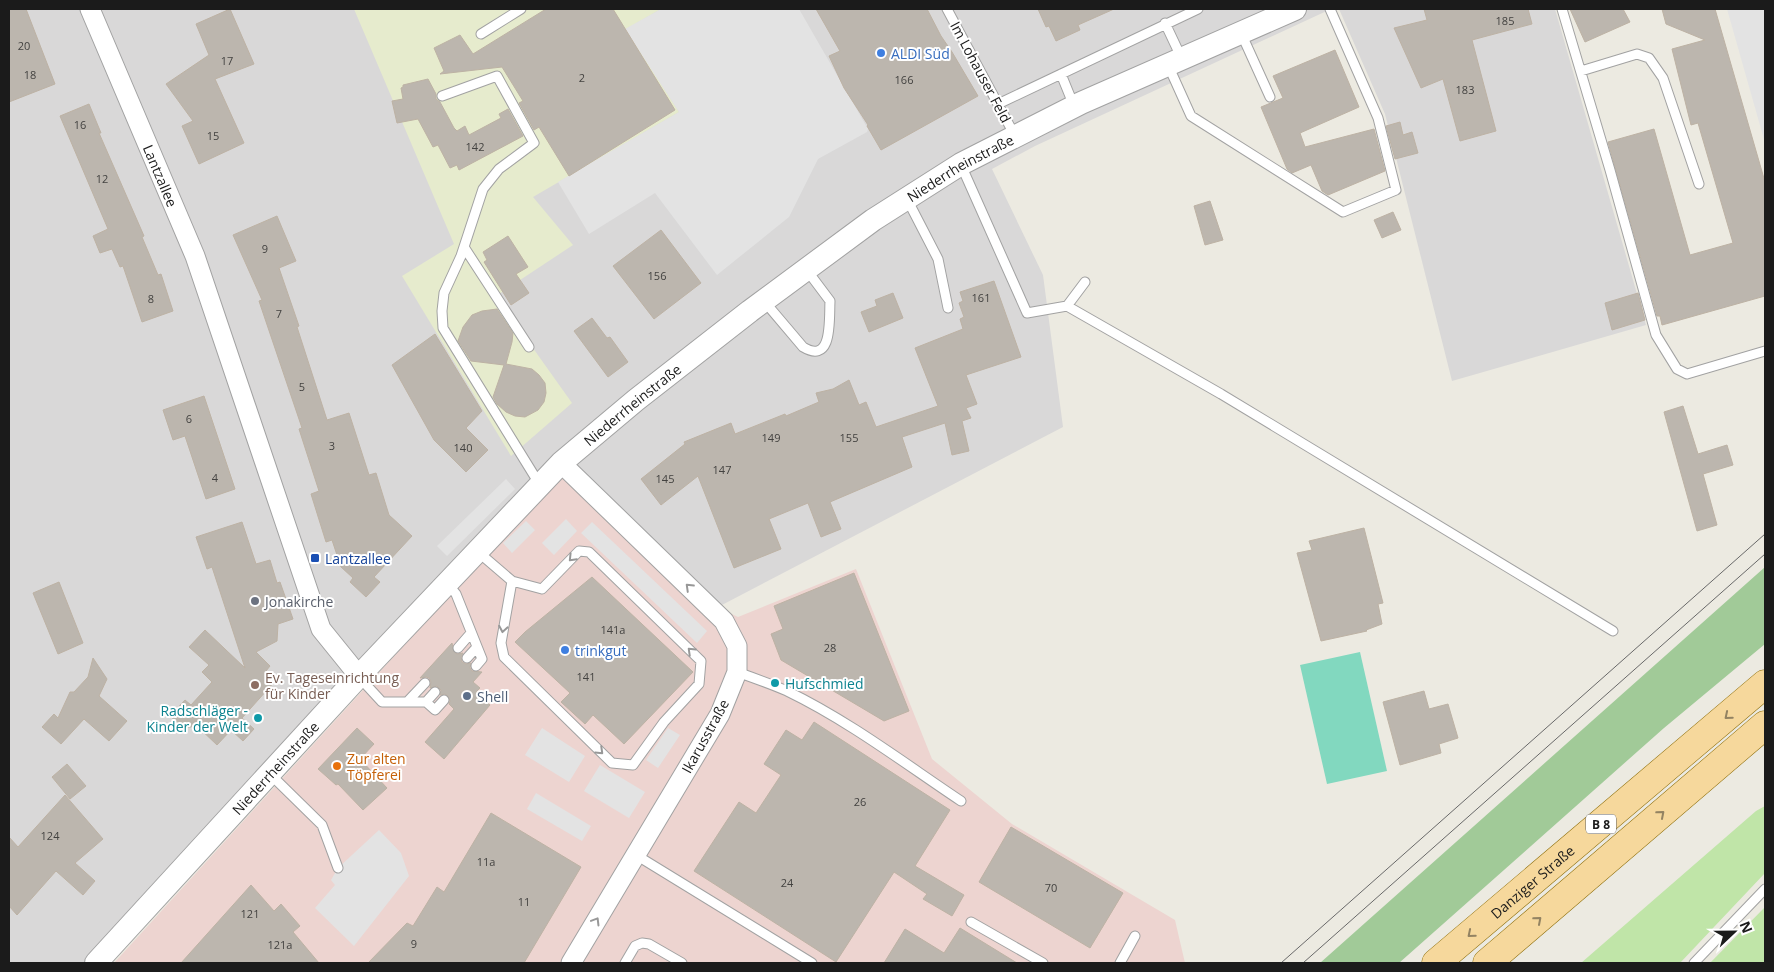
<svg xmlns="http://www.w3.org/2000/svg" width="1774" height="972" font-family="'Open Sans',sans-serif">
<rect width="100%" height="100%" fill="#eceae1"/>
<path fill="#d9d8d8" d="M9 9H1331L1035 146 992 169 1043 275 1063 427 720 606 559 450 347 672 87 963H9Z
M1339 9H1555L1646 325 1452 381 1385 114Z"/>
<path fill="#edd4d0" d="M561 473 692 595 738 617 856 569 932 759 1012 824 1175 920 1185 963H114Z"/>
<path fill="#e6ebcd" d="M354 9H661L626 29 679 112 533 197 573 245 496 296 572 403 511 456 402 276 454 244Z"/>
<path fill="#c0e5a8" d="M1765 806V873L1680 963H1581L1756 811Z
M1765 907V963H1710Z"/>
<path fill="#a1ca98" d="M1765 567V644L1664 728 1399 963H1320Z"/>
<path fill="#82d8bf" d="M1360 652 1387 771 1327 784 1300 665Z"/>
<path fill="#e3e3e3" d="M661 9H799L868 129 867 132 818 159 789 217 717 275 655 193 589 234 558 182 679 112 625 29Z
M1727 9H1765V143Z
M506 479 515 489 447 556 437 546Z
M566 519 577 531 554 555 542 543Z
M526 521 535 530 512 553 503 543Z
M592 522 707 631 697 643 581 533Z
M542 728 585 756 569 782 525 755Z
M668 728 680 735 658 768 646 760Z
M600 765 645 792 629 818 584 791Z
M536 793 591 826 582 841 527 809Z
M379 830 401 853 409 876 354 946 315 908 335 885 331 880 338 868Z"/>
<path fill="#bcb6ae" stroke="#bdb2a4" d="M9 9H26L55 84 9 102Z
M230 9 254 64 215 79 244 143 199 164 182 126 193 121 166 84 209 55 196 24Z
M546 9H613L675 110 569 176 539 127 534 130 519 103 523 101 502 67 440 74 444 71 434 48 460 35 473 54Z
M816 9H927L941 36 952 52 978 96 881 150 867 126 868 125 844 88 829 56 840 51Z
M1038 9H1114L1078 25 1080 30 1056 41 1049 26 1046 27Z
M1424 9H1528L1532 24 1472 40 1496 131 1460 141 1443 79 1421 88 1394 28 1427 20Z
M1570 9H1623L1630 22 1585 42Z
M1662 9H1715L1765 182V296L1662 325 1660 316H1657L1608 142 1654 129 1690 255 1733 243 1698 123 1691 125 1672 49 1705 40 1666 24Z
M1335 50 1359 107 1300 133 1305 147 1374 129 1385 171 1328 195 1322 191 1311 165 1292 173 1287 169 1261 107 1283 98 1273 76Z
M428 79 436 94V99L440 102 454 128 457 131 465 126 469 135 501 118 499 114 508 109 523 136 459 170 457 165 450 168 438 145 433 147 418 119 397 123 392 101 403 99 401 88 403 87V85Z
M89 104 101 133H99L144 236 142 237 158 275 161 274 173 311 142 322 123 266 120 267 112 249 100 253 93 236 108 229 60 116Z
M1400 122 1403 135 1412 132 1418 153 1395 159 1386 126Z
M1210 201 1223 240 1205 245 1194 206Z
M1393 212 1401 230 1382 238 1374 220Z
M277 216 296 261 279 268 299 326 297 327 327 420 349 413 369 475 376 473 389 515 412 536 374 577 380 582 366 597 350 582 353 578 341 567 332 540 326 542 311 494 319 491 299 429 302 428 259 301 262 300 233 235Z
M661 230 701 283 654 319 613 266Z
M508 236 528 267 516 274 529 293 511 305 484 262 487 260 483 252Z
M994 281 1021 357 966 375 977 404 966 408 971 418 962 421 969 451 952 455 945 423 902 437 912 467 830 502 841 529 821 537 808 503 769 519 781 549 734 568 698 476 661 505 641 479 685 444 684 442 731 423 735 434 785 414 786 416 819 402 816 393 833 389 849 380 859 405 866 402 876 427 938 406 915 348 963 329 960 319 964 317 959 303 963 301 960 292Z
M893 293 903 318 869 332 861 312 877 306 875 300Z
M1638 293 1645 320 1612 330 1605 303Z
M497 309 513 333 512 342 506 364 532 369 539 375 545 383 546 393 544 402 538 410 525 417 515 416 506 412 497 404 493 397 504 365 471 361 458 341 463 327 472 315 482 311Z
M592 318 607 338 610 337 628 362 608 377 574 331Z
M435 334 482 411 466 428 488 450 466 472 434 440 392 365Z
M204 396 235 489 206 499 185 436 173 440 163 410Z
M1683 406 1698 454 1727 445 1733 465 1703 474 1717 525 1697 531 1664 412Z
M242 522 256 564 270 560 277 583 280 582 293 619 278 624 277 641 256 652 270 666 266 671 276 680 242 718 254 729 243 741 231 730 217 745 197 726 184 728 170 716 185 700 191 705 212 682 202 672 209 665 189 647 205 630 245 668 212 567 207 569 196 537Z
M1364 528 1383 603 1378 604 1382 624 1366 630 1367 631 1321 641 1297 553 1312 550 1309 541Z
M854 573 909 711 884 721 781 660 771 634 783 629 774 606Z
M592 577 693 672 624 744 593 715 585 724 561 702 570 693 515 642 525 632Z
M59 582 83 643 58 654 33 593Z
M452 643 454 652 457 654 463 653 461 657 462 662 466 664 471 663 470 668 472 671 482 672 473 682 480 688 476 692 490 705 444 759 425 742 454 709 449 704 450 701 448 696 445 694 440 695 441 690 437 686 430 688 431 682 429 678 426 677 420 678Z
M93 658 107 679 99 696 127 721 109 741 84 719 61 744 42 727 54 714 58 718 70 692H74L88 677Z
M1424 691 1429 709 1448 704 1458 738 1439 744 1441 753 1400 765 1383 702Z
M814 722 950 810 915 866 964 895 952 916 923 899 927 894 894 872 836 962 694 871 739 802 756 813 781 775 764 764 786 730 802 740Z
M357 728 374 744 360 759 387 788 363 810 338 784 336 785 318 769Z
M67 764 86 786 70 799 52 777Z
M65 795 103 839 75 863 95 881 83 895 56 871 17 915 9 906V837L18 847Z
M491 813 581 867 524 963H368L407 923 413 926 437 887 444 892Z
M1011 827 1123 893 1090 948 979 882Z
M251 885 274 911 281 904 300 926 293 932 319 963H181Z
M960 928 1017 963H884L905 929 944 953Z"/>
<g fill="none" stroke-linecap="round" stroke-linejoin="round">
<g stroke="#a2a2a2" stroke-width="11">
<path id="service" d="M947 9 1015 136
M1562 9 1610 170 1656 335 1677 369 1687 374 1765 351
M1165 23 1182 59
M1241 33 1270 97
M481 34 521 9
M1168 65 1191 116 1343 212 1396 190 1378 118 1330 9
M1581 71 1637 54 1649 58 1663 78 1699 184
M1061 74 1074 106
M442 96 497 76 534 143 499 169 483 189 461 256 444 293 442 311 443 328 540 485
M998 104 1198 9
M961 165 1027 313 1067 306 1221 394 1613 631
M907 199 938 259 948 308
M464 247 529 347
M764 301 803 347C833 365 829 320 830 301L806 269
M1067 306 1085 282
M477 551 512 581 542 589 579 551 589 552 701 661 699 684 664 722 633 765 612 763 504 657 501 643 512 581
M448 584 456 594 482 659 476 666
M458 648 471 633
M467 658 477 647
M737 672C754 678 771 684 787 691 849 721 904 763 961 801
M359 677 382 702H426L435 710 444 700
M407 702 425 683
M426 702 435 692
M270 774 322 825 338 868
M636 855 812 963
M971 922 1043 963
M625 963 635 946 642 943 649 944 682 963
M1120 963 1135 936
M1694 963 1765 889"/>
</g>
<g stroke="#a2a2a2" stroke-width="21">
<g id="minor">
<path id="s1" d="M90 9 195 256 321 629 359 676"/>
<path d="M561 463 724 621 737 646V672L720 714 571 963"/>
</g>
</g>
<g stroke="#a2a2a2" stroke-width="24">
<g id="tertiary">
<path id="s2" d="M96 963 359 676 561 463 636 400 750 311 873 220 961 164 1081 103 1295 9"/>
</g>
</g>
<g stroke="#8b6c07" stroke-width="29">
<g id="primary">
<path id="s3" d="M1436 963 1765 684"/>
<path d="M1487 963 1765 725"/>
</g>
</g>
<use href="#service" stroke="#fff" stroke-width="9"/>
<use href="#minor" stroke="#fff" stroke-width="19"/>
<use href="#tertiary" stroke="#fff" stroke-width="22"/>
<use href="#primary" stroke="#f6d89c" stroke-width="28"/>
<path stroke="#696969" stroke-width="1" d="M1281 963 1765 534
M1303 963 1765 554"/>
</g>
<defs><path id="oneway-chevron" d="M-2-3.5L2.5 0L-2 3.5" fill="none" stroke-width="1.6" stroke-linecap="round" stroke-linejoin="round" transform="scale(1.25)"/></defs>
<g stroke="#989898">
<use href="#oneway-chevron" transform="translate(572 558) rotate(134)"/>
<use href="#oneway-chevron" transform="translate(689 587) rotate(-136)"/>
<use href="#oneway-chevron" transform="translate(503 629) rotate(100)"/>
<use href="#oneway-chevron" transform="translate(691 651) rotate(-136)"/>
<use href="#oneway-chevron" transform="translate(600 751) rotate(44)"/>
<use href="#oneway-chevron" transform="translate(596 921) rotate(-59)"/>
</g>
<g stroke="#938362">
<use href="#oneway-chevron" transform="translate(1728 716) rotate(140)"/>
<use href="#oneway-chevron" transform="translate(1661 814) rotate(-41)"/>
<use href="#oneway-chevron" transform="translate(1538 920) rotate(-41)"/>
<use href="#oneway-chevron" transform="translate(1471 934) rotate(140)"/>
</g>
<g fill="#3f7fe0" stroke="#fff" stroke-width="2">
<circle cx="881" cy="53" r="5"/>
<circle cx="565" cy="650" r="5"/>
</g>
<rect fill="#1a4fb4" stroke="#fff" stroke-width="2" x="310" y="553" width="10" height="10" rx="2.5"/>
<circle fill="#6b7280" stroke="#fff" stroke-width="2" cx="255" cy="601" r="5"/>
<g fill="#0f9aa8" stroke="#fff" stroke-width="2">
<circle cx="775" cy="683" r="5"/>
<circle cx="258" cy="718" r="5"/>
</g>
<circle fill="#8d6e63" stroke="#fff" stroke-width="2" cx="255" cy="685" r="5"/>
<circle fill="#5c6f8a" stroke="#fff" stroke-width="2" cx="467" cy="696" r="5"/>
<circle fill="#e8710a" stroke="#fff" stroke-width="2" cx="337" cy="766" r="5"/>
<g text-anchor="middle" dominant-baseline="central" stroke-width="4" stroke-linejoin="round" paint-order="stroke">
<g font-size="11" fill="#434240">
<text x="1505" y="20">185</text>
<text x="24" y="45">20</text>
<text x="227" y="60">17</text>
<text x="30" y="74">18</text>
<text x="582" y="77">2</text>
<text x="904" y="79">166</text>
<text x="1465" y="89">183</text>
<text x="80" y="124">16</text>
<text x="213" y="135">15</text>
<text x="475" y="146">142</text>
<text x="102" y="178">12</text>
<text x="265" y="248">9</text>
<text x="657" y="275">156</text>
<text x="981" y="297">161</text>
<text x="151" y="298">8</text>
<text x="279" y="313">7</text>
<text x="302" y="386">5</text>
<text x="189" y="418">6</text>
<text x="771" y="437">149</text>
<text x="849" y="437">155</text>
<text x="332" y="445">3</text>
<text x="463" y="447">140</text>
<text x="722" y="469">147</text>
<text x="215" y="477">4</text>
<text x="665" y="478">145</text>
<text x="613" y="629">141a</text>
<text x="830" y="647">28</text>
<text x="586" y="676">141</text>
<text x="860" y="801">26</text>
<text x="50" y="835">124</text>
<text x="486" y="861">11a</text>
<text x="787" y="882">24</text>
<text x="1051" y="887">70</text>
<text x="524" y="901">11</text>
<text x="250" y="913">121</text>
<text x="414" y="943">9</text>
<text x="280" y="944">121a</text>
</g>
<rect fill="#fff" stroke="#5f5f5f" stroke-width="1" x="1586" y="814.5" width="30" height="19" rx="4"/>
<g font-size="12" font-weight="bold" fill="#1b1b1b">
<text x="1601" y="824">B 8</text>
</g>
<g font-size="14" fill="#366cbe" stroke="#fff" text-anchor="start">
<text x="891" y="53">ALDI Süd</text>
<text x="575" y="650">trinkgut</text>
</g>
<g font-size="14" fill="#1b1b1b" stroke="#fff">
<text transform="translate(981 72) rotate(62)">Im Lohauser Feld</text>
<text stroke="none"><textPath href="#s2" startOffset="1180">Niederrheinstraße</textPath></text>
<text stroke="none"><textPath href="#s1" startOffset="181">Lantzallee</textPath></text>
<text stroke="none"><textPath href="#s2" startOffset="775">Niederrheinstraße</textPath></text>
<text transform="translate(705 736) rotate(-61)">Ikarusstraße</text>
<text stroke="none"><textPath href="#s2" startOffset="265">Niederrheinstraße</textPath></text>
<text stroke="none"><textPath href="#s3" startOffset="126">Danziger Straße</textPath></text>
</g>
<g font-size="14" fill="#164399" stroke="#fff" text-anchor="start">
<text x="325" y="558">Lantzallee</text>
</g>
<g font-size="14" fill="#5b616d" stroke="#fff" text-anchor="start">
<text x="265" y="601">Jonakirche</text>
</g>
<g font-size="14" fill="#785e54" stroke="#fff" text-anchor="start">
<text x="265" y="677">Ev. Tageseinrichtung<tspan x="265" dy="16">für Kinder</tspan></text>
</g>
<g font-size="14" fill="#0d838f" stroke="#fff" text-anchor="start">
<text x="785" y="683">Hufschmied</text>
<text x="248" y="710" text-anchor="end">Radschläger -<tspan x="248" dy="16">Kinder der Welt</tspan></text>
</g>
<g font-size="14" fill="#4e5e75" stroke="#fff" text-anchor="start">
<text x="477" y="696">Shell</text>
</g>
<g font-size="14" fill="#c56008" stroke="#fff" text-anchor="start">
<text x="347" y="758">Zur alten<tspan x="347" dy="16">Töpferei</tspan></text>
</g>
</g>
<rect width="1774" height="972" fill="none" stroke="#1b1b1b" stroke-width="20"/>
<g transform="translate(1734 932) rotate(68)" stroke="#ffffff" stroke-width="4" paint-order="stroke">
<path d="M0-4L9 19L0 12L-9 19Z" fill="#1b1b1b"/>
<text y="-8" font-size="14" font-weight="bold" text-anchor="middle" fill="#1b1b1b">N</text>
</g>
</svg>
